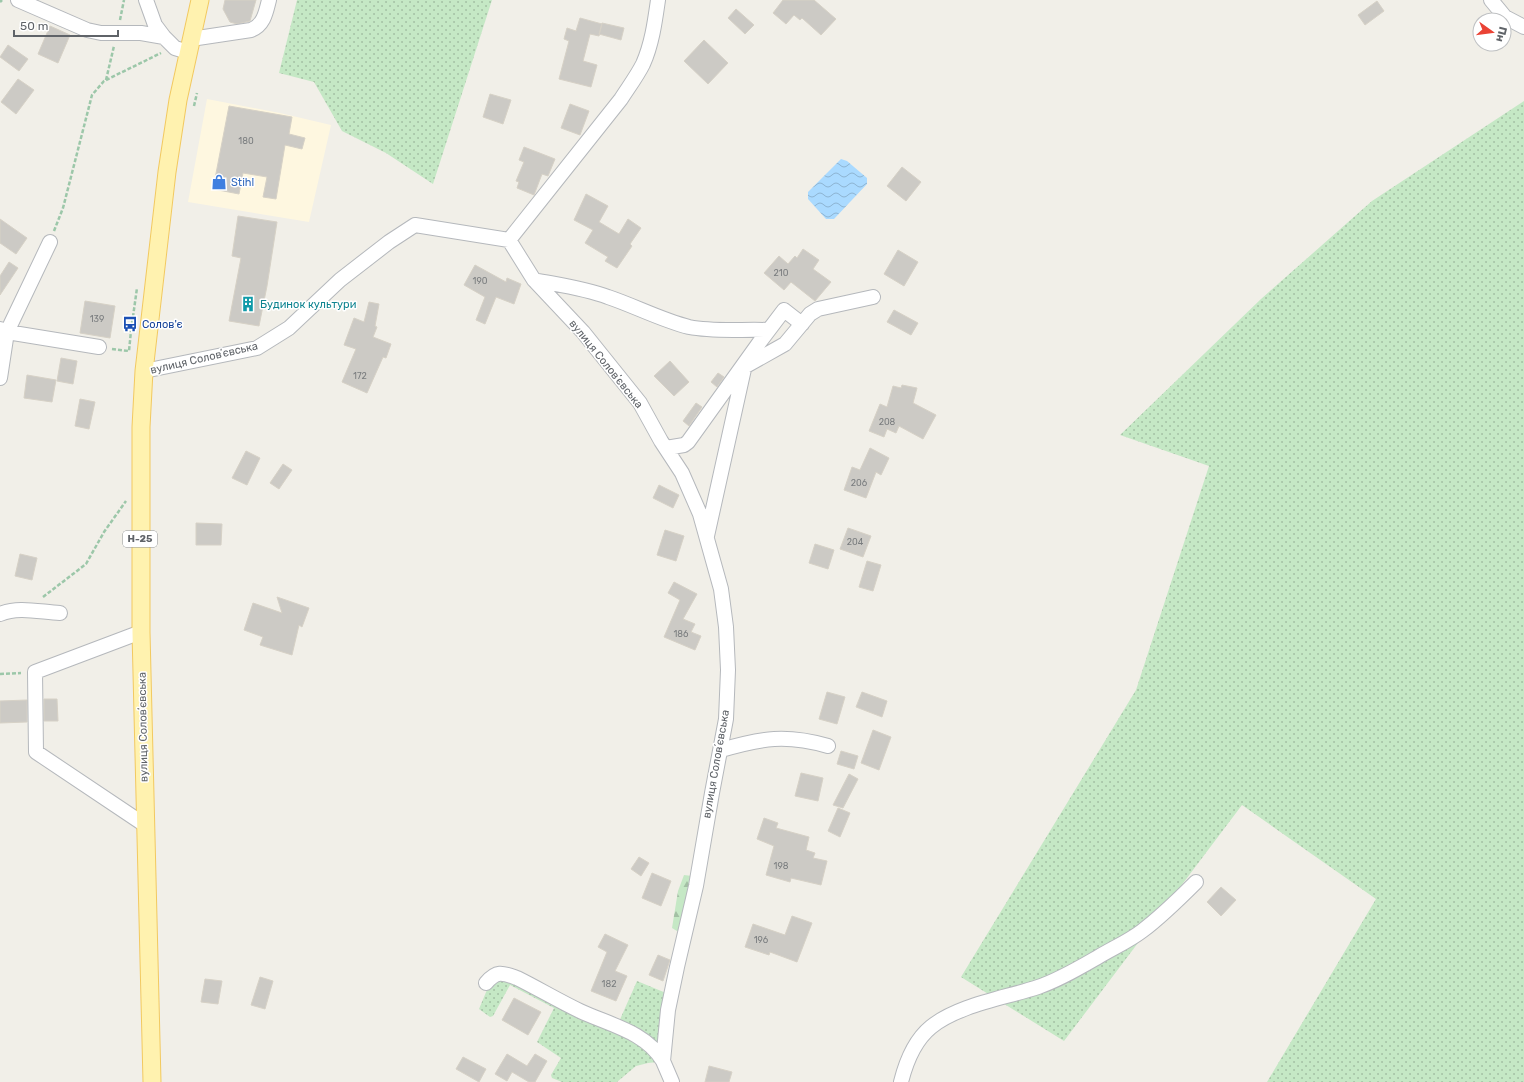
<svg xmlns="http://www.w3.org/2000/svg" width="1524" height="1082" font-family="Rubik,sans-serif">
<defs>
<pattern id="grass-dots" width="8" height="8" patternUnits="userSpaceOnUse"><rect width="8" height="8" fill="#c5e8c5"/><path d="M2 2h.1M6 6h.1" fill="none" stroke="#a3c0a4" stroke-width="1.8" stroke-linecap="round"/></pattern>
<pattern id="forest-firs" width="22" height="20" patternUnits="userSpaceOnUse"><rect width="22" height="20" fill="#c5e8c5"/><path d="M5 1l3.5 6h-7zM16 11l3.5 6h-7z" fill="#a3c0a4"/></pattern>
<pattern id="water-waves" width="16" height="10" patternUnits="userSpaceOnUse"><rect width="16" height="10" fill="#aadaff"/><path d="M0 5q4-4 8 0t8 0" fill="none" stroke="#8eb4d2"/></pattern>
</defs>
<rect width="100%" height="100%" fill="#f1efe8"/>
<path fill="#fef7e0" d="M207 99 280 113 331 125 309 222 188 202Z"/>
<path fill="url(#grass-dots)" d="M297 0H492L433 184 386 153 342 131 314 82 279 73Z
M1524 101V1082H1267L1376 899 1242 805 1064 1041 961 977 1136 690 1209 466 1120 435 1261 299 1372 201Z
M499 977 630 1035 657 1062 648 1063 636 1066 617 1082H562L552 1078 551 1075 561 1058 537 1042 554 1008 510 985 493 1016 490 1017 479 1009 489 985Z
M637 981 666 993 658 1044 618 1024Z"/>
<path fill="url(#forest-firs)" d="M684 875 692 876 681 929 677 931 672 928 678 891Z"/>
<path fill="url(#water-waves)" d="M841 159 847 161 867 178V184L834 219H826L808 199V192Z"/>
<path fill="#cccac5" stroke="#d6d1c6" d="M225 0H256L250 21 237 24 230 22 223 9Z
M783 0H814L836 19 821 35 802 18 800 20 794 15 786 24 773 13Z
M1377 1 1384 11 1365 25 1358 15Z
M736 9 754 25 745 34 728 18Z
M580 18 602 24 599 36 590 34 583 61 597 65 591 87 559 79 569 41 564 39 567 28 576 31Z
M602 23 624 28 621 40 599 34Z
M50 26 70 35 58 63 38 54Z
M704 40 728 63 708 84 684 61Z
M8 45 28 59 19 71 0 57Z
M18 79 34 90 16 114 1 102Z
M490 94 511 100 503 124 483 117Z
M570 104 589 111 580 135 561 128Z
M229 106 292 117 289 134 305 138 302 149 285 145 276 199 263 197 267 177 243 173 239 194 213 189Z
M524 147 555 159 548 176 542 174 534 195 517 188 519 182 516 181 524 162 519 160Z
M902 167 921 182 906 201 887 186Z
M586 194 608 206 599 222 619 234 628 219 641 228 630 244 632 246 617 268 605 261 608 257 585 243 593 230 574 220Z
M238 216 277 222 267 286 259 326 229 321 241 258 232 256Z
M0 219 27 238 16 254 0 243Z
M803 249 819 260 813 269 831 282 815 301 791 282 784 290 764 273 779 256 788 264 795 256 797 258Z
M898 250 918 262 904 286 884 274Z
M9 262 18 268 0 295V276Z
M475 265 506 282 507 278 521 284 514 304 496 297 485 324 476 320 485 297 464 285Z
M85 301 115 306 110 338 80 333Z
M369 302 379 304 375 326 377 327 373 337 391 344 386 358 383 357 367 393 342 382 356 349 344 345 354 318 364 322Z
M894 310 918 323 911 335 887 322Z
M61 358 77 361 73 384 57 381Z
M670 361 689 382 674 396 654 376Z
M718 373 724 377 717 387 711 382Z
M27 375 56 380 52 402 24 398Z
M902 385 917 388 913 403 936 415 923 439 899 426 896 433 887 429 884 437 869 431 880 404 887 407 893 386 901 388Z
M80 399 95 402 89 429 75 426Z
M696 403 702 407 689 426 683 421Z
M870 448 889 458 881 475 876 472 866 498 844 490 852 467 860 470Z
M246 451 260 458 247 485 232 478Z
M283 464 292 470 279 489 270 483Z
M659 485 679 495 673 508 653 498Z
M196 523 222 524 221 545H196Z
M848 528 871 536 863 557 840 549Z
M665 530 684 536 676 561 657 555Z
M815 544 834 550 828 569 809 563Z
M20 554 37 558 32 580 15 576Z
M867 561 881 565 873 591 859 587Z
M674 582 697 594 683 619 695 624 691 632 701 636 695 650 664 637 680 600 668 593Z
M277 597 309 608 302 627 299 625 292 655 260 645 263 637 244 630 253 603 282 613Z
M827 692 845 697 837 724 819 719Z
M862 692 887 701 882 717 856 707Z
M44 699H57L58 721H44Z
M27 700V722L0 723V701Z
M873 730 891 737 879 770 861 763Z
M841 751 858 756 854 769 837 764Z
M801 773 823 778 818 801 795 796Z
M849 774 858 779 843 808 833 805Z
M838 808 850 813 840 837 828 831Z
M764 818 778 823 776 828 809 837 806 850 815 853 813 858 827 861 821 885 791 878 790 882 766 875 774 846 757 839Z
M639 857 649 863 641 876 631 869Z
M652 873 671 881 661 906 642 898Z
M1221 887 1236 900 1221 916 1207 902Z
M792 916 812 923 797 962 770 952 769 955 745 947 753 924 785 935Z
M605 934 628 945 615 971 627 976 616 1001 591 991 607 952 598 947Z
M658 955 670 960 663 981 649 975Z
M260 977 273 981 265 1009 251 1005Z
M205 979 222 981 218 1004 201 1002Z
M514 998 541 1012 528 1035 502 1020Z
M507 1054 527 1066 535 1054 547 1061 535 1082H529L512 1072 507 1081 495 1074Z
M463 1057 486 1069 479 1082 456 1069Z
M709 1066 732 1072 729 1082H705Z"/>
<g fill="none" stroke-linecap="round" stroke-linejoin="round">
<g stroke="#b5b8bc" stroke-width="16">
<path id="minor" d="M18 0 87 30 101 33H141L164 37
M146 0 155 25 164 37 175 48 188 52
M1491 0 1505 17 1524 27
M191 39 251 30C264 25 266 12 269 0
M509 240 534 280 583 332 640 403 661 441 682 473 700 514 721 589 726 627 728 670 726 719 712 793 696 886 677 967 668 1010 663 1061 672 1082
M534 280C559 285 584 288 608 297 635 306 661 320 689 327 714 332 742 329 768 330
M0 329 7 332 99 347
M744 367 785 344 810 314 818 309 873 297
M144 371 257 348 289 328 340 280 389 242 415 225 509 240 621 99C628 88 637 76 643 64 652 44 655 21 658 0
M0 378 7 332 50 242
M666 448 684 445 688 442 759 343 784 310 802 324
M707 536 744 369
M0 614C18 606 40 612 60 613
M141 632 35 672 36 752 145 825
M721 750C762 738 786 734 828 746
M486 983C497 970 503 973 517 978 539 989 559 1001 580 1011 610 1025 646 1032 663 1061
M901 1082C906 1062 915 1040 931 1027 958 1005 1005 998 1038 987 1059 980 1079 968 1098 957 1113 948 1129 941 1142 931 1162 916 1179 899 1196 882"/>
</g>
<g stroke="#f2c960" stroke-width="19">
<path id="major" d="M152 1082 141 632V427L144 371 167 172 178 100 200 0"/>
</g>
<path stroke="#9cc7a9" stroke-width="2.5" stroke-dasharray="4 2" stroke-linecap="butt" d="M0 2 2 0
M120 20 124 0
M106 80 114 46
M194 106 197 93
M54 231 63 208 92 95 104 81 161 53
M135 331H131L137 288
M112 349 129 351 131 331
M43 597 86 564 104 532 126 501
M0 674 21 673"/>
<use href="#minor" stroke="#fff" stroke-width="14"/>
<use href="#major" stroke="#fff2af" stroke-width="17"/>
</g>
<defs>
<g id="shop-bare" transform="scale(1.2)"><path d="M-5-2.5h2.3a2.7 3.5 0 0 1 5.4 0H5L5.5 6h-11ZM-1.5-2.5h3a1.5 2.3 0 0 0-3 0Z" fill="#3f7fe0" stroke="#fff" stroke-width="2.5" paint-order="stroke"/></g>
<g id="building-bare" transform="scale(1.2)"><path d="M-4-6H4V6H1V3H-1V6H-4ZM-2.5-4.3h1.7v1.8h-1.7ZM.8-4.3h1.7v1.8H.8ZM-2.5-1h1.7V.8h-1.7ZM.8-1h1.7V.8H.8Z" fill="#0f9aa8" stroke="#fff" stroke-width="2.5" paint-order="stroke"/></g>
<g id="bus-bare" transform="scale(1.2)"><path d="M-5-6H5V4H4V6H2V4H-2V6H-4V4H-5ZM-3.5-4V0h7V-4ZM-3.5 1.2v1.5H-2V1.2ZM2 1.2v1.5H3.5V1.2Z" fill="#1a4fb4" stroke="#fff" stroke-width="2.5" paint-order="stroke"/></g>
</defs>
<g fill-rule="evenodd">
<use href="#shop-bare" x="219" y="182"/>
<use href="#building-bare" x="248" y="304"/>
<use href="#bus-bare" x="130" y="324"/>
</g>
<g text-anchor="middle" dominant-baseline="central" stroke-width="3" stroke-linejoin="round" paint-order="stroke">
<g font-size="9" fill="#7a7d7f">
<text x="246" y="141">180</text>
<text x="781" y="273">210</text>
<text x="480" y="281">190</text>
<text x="97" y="319">139</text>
<text x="360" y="376">172</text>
<text x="887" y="422">208</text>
<text x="859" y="483">206</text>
<text x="855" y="542">204</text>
<text x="681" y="634">186</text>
<text x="781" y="866">198</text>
<text x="761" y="940">196</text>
<text x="609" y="984">182</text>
</g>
<rect fill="#fff" stroke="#8f9295" stroke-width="1" x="123" y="531" width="34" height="16" rx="3"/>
<g font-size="10" font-weight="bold" fill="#5f6368">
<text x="140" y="539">Н-25</text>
</g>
<g font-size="11" fill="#366cbe" stroke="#fff" text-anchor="start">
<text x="231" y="182">Stihl</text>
</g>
<g font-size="11" fill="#0d838f" stroke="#fff" text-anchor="start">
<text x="260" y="304">Будинок культури</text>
</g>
<g font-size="11" fill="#164399" stroke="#fff" text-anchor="start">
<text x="142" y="324">Солов'є</text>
</g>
<g font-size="11" fill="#5f6368" stroke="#fff">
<text transform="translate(204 358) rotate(-13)">вулиця Соловʼєвська</text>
<text transform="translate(606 364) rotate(51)">вулиця Соловʼєвська</text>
<text transform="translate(143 727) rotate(-91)">вулиця Соловʼєвська</text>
<text transform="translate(716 764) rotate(-80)">вулиця Соловʼєвська</text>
</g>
</g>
<g transform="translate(1492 32) rotate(104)"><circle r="19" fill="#ffffff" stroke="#bfc1c3"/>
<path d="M0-3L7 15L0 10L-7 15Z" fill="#ea4335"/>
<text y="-6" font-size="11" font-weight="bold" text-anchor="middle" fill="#5f6368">Пн</text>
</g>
<path d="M14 30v6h104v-6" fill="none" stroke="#5f6368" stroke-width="2"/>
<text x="20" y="30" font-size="12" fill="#5f6368" stroke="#ffffff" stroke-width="3" paint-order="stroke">50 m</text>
</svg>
